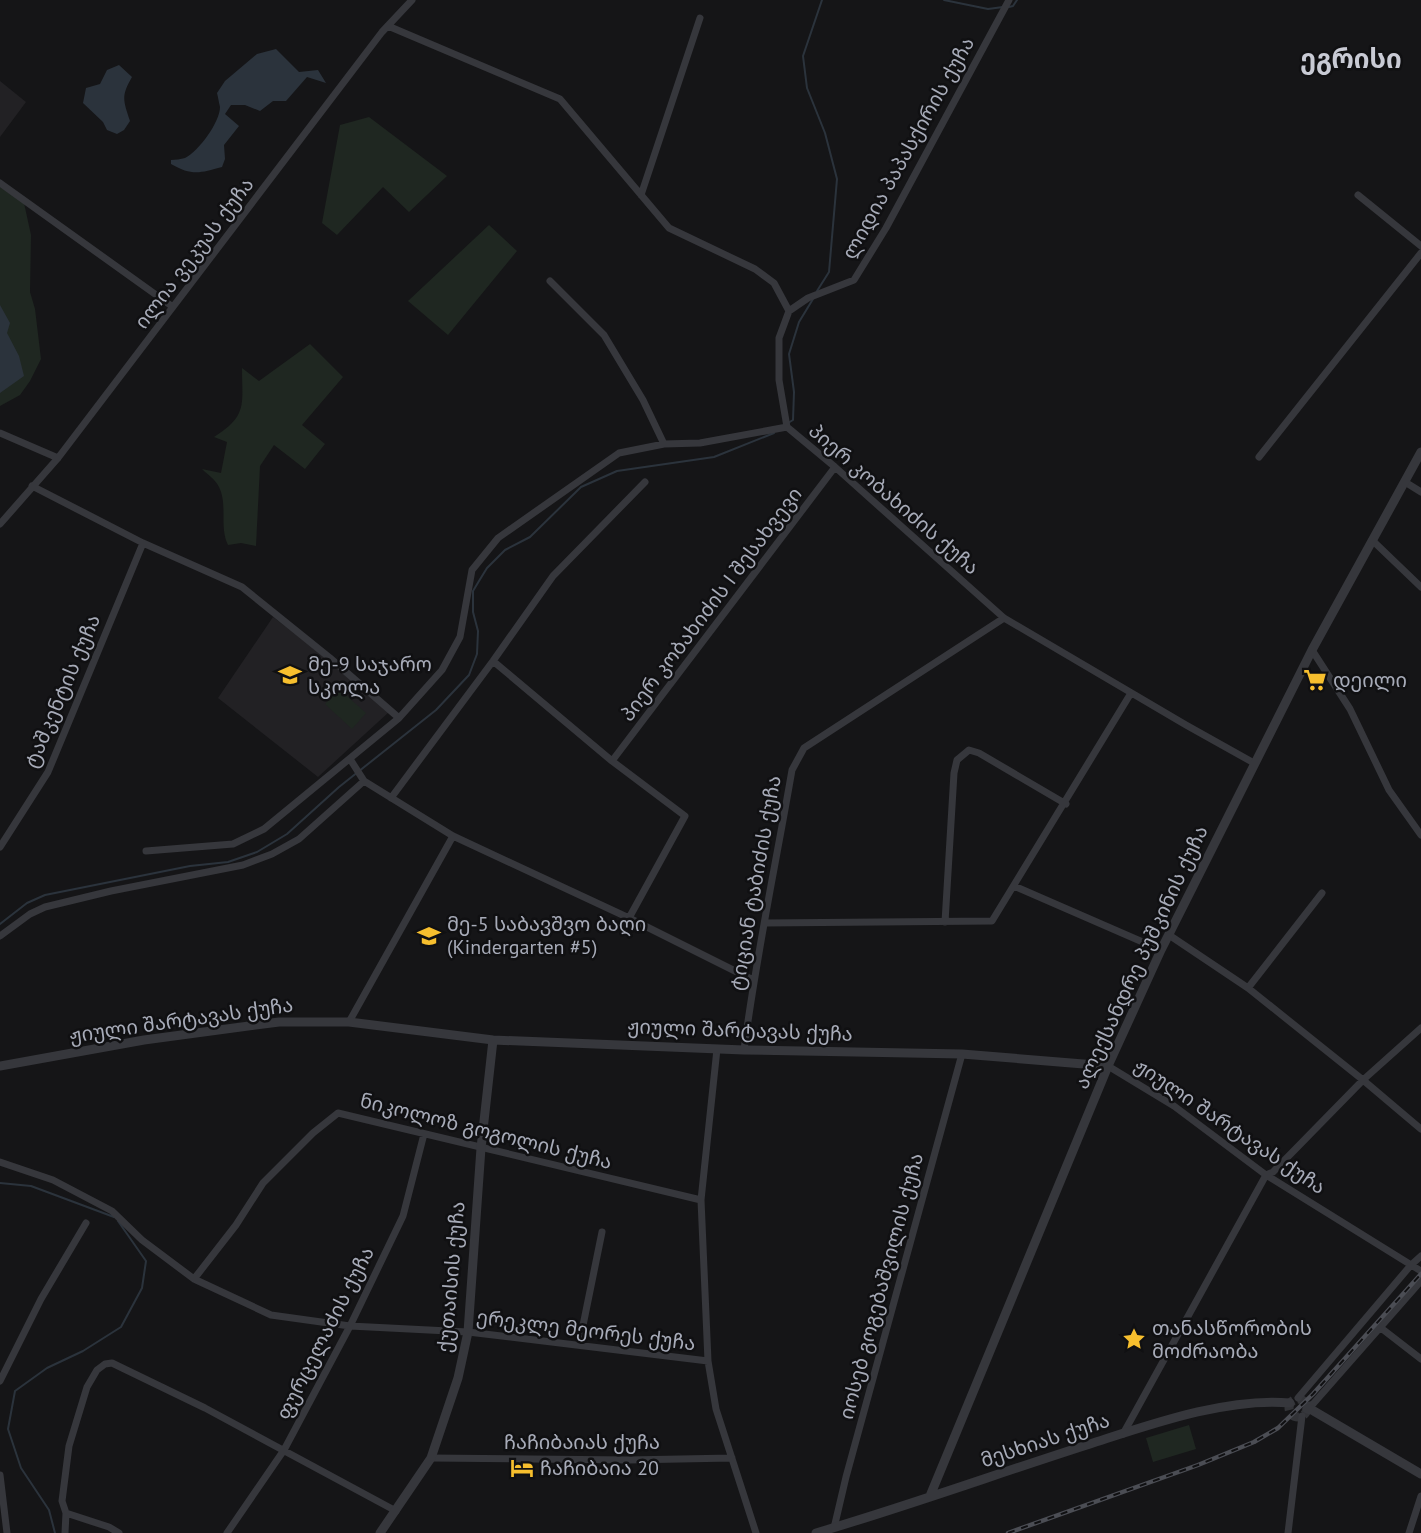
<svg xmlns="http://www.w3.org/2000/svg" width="1421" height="1533" font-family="'PT Sans','Noto Sans Georgian',sans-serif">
<rect width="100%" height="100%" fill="#151517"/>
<path fill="#222124" d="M0 81 26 102 0 137Z
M273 617 320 653 389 712 318 777 218 698Z"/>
<path fill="#1f2721" d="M369 117 447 176 409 212 383 187 337 235 322 223 340 125Z
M0 187 24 203 31 235 30 292 35 309 41 359 30 381 20 395 0 406Z
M489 225 517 251 448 335 408 301Z
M310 344 343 377 302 425 325 444 305 469 274 445 260 466 256 546 241 543 228 545C219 526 228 505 219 487 216 480 207 474 202 469L221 473 227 442 214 437C248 416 242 404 242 368L259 381Z
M339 689 366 713 352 729 325 704Z
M1189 1425 1196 1449 1153 1462 1146 1438Z"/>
<path fill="#2b333c" d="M276 49 299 72 318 70 326 83 307 77 286 101H273L260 111 245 105H231L225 114 239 126 224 145 225 159 222 167C200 173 192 176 171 164V160C175 160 181 159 185 158 199 151 220 122 220 107 219 103 218 97 217 93L225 81 257 54Z
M119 65 132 77C121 96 123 100 130 121L124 130 117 134 107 130 103 122 83 103 86 88 100 84 107 70Z
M0 305 10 323 7 333 19 356 24 376 0 393Z"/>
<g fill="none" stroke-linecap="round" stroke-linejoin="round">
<path stroke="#2b333c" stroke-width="2" d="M944 0 988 9 1003 7
M1009 7 1013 6 1017 0
M817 291 829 272 837 179 825 133 807 88 803 56 822 0
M788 423 793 420 794 392 789 354 799 322 813 299
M0 924 27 903 45 895 190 866 228 862 257 852 287 834 339 787 436 710 469 675 477 654 478 631 473 612V591L479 581 487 568 505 550 530 537 581 487 617 471 714 457 774 433
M0 1183 31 1186 114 1217
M55 1533 49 1510 21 1468 8 1429 15 1391 47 1368 83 1351 121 1327 142 1288 146 1261 118 1221"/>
<path stroke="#323337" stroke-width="9" stroke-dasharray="9 4.5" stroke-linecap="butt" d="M1289 1408a9 9 0 1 1 18 0a9 9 0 1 1-18 0Z"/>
<path stroke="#36373c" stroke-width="7" d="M388 26 560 99 669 228 755 269 774 283 789 311 779 338V380L787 427
M0 183 173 307
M641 195 700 18
M1358 195 1421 246
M550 281 604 335 643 400 664 444
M789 311 808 298 854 280 886 228 1009 0
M787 427 835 467 1004 618 1186 725 1254 763
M0 433 58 458
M1259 457 1421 253
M1405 482 1421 492
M32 486 143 543 242 587 330 658 399 718
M0 524 58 458 382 32 412 0
M1372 540 1421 587
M1312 650 1350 709 1389 790 1421 835
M493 661 612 761 685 816 629 918
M350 759 364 781 453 836 629 918 753 980
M612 761 835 467
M391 798 493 661 553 576 645 482
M0 847 48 772 143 543
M146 851 233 844 264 829 399 718 442 670 460 637 472 570 498 538 619 453 664 444 700 443 787 427
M1014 886 1161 950
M945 922 954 773 957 760 969 750 979 753 1066 804
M765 923 992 921 1131 693
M1169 935 1248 988 1363 1080 1421 1129
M0 936 30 914 45 907 111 891 243 865 272 854 299 839 364 781
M1248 988 1322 893
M349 1022 453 836
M717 1049 701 1200 708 1361 716 1409 756 1533
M744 1050C756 956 776 863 792 770L804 748 1004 618
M1108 1066 1174 1106 1266 1175 1421 1271
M0 1162 53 1180 112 1211 142 1240 194 1279 271 1315 350 1326 468 1332 708 1361
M194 1279 236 1225 263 1183 313 1133 338 1113 701 1200
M1381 1328 1421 1359
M579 1345 602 1232
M0 1381 41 1299 86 1223
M1298 1398 1411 1265 1421 1256
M1307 1406 1313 1404 1421 1281
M1123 1434 1266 1175 1273 1172 1363 1080 1421 1028
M431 1458 628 1460 732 1458
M0 1475 7 1533
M66 1513 109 1527 119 1533
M834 1528 846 1477 962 1054
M65 1533 66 1513 62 1501 69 1446 87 1387 97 1370 105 1364 112 1363 205 1408 396 1511
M227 1533 284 1450 350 1326 403 1216 424 1134
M1288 1533 1302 1416
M1409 1533 1421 1496"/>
<path stroke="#36373c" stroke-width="9" d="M0 1066 144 1040 279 1022H349L493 1040 744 1050 962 1054 1108 1066
M1307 1409 1312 1410 1421 1474
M930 1496 1108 1066 1161 950 1312 650 1421 452
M380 1533 431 1458 458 1378 468 1332 481 1148 493 1040
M816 1533C908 1506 999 1473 1090 1444 1149 1425 1227 1397 1290 1403"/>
<g stroke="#4b4d54" stroke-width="4.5">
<path id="rail" d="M1008 1533 1198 1465 1254 1442 1278 1428 1313 1394 1421 1274"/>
</g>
<use href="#rail" stroke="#101012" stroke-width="2" stroke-dasharray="7" stroke-linecap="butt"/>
</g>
<defs>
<g id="school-bare" transform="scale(1.8)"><path d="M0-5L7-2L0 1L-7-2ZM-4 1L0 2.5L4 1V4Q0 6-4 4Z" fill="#f7bf2e" stroke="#101012" stroke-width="2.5" paint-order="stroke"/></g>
<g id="supermarket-bare" transform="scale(1.8)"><path d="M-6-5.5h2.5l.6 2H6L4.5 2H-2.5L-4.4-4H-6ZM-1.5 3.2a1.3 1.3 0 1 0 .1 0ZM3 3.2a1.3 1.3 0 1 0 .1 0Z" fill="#f7bf2e" stroke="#101012" stroke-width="2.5" paint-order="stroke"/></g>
<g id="sight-bare" transform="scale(1.8)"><path d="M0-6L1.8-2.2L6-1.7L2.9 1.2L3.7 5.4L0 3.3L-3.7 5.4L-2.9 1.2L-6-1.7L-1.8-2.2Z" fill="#f7bf2e" stroke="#101012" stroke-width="2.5" paint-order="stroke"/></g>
<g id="hotel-bare" transform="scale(1.8)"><path d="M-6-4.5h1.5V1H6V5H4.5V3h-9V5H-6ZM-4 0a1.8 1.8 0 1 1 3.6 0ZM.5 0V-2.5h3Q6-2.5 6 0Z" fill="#f7bf2e" stroke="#101012" stroke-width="2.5" paint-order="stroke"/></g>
</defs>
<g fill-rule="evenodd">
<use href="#school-bare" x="290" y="675"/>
<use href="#supermarket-bare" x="1315" y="680"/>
<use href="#school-bare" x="429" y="936"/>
<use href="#sight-bare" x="1134" y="1339"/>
<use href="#hotel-bare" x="522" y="1468"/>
</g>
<g text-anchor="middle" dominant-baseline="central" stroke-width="5" stroke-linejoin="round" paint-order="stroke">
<g font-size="20" fill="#a7abb8" stroke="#101012">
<text transform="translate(908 148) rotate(-61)">ლიდია პაპასქირის ქუჩა</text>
<text transform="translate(194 253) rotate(-53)">ილია ვეკუას ქუჩა</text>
<text transform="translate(894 499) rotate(41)">პიერ კობახიძის ქუჩა</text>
<text transform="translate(711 604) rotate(-53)">პიერ კობახიძის I შესახვევი</text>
<text transform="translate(62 691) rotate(-67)">ტაშკენტის ქუჩა</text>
<text transform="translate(755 883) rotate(-80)">ტიციან ტაბიძის ქუჩა</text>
<text transform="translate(1141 957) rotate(-65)">ალექსანდრე პუშკინის ქუჩა</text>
<text transform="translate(181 1020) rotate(-8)">ჟიული შარტავას ქუჩა</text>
<text transform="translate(740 1030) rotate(2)">ჟიული შარტავას ქუჩა</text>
<text transform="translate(1230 1126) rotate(34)">ჟიული შარტავას ქუჩა</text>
<text transform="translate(486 1131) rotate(14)">ნიკოლოზ გოგოლის ქუჩა</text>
<text transform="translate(451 1277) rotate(-85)">ქუთაისის ქუჩა</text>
<text transform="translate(881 1286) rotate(-75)">იოსებ გოგებაშვილის ქუჩა</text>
<text transform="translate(586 1330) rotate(7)">ერეკლე მეორეს ქუჩა</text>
<text transform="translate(325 1333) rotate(-63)">ფურცელაძის ქუჩა</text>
<text transform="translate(1045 1440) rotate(-18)">მესხიას ქუჩა</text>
<text x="582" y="1442">ჩაჩიბაიას ქუჩა</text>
</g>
<g font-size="20" fill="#a7abb8" stroke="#101012" text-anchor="start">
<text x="308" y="664">მე-9 საჯარო<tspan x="308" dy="23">სკოლა</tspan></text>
<text x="1333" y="680">დეილი</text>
<text x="447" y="924">მე-5 საბავშვო ბაღი<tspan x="447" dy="23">(Kindergarten #5)</tspan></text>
<text x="1152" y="1328">თანასწორობის<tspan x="1152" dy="23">მოძრაობა</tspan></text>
<text x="540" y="1468">ჩაჩიბაია 20</text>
</g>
<g font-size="26" font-weight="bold" fill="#c8cad4" stroke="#101012">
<text x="1351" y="58">ეგრისი</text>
</g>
</g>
</svg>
